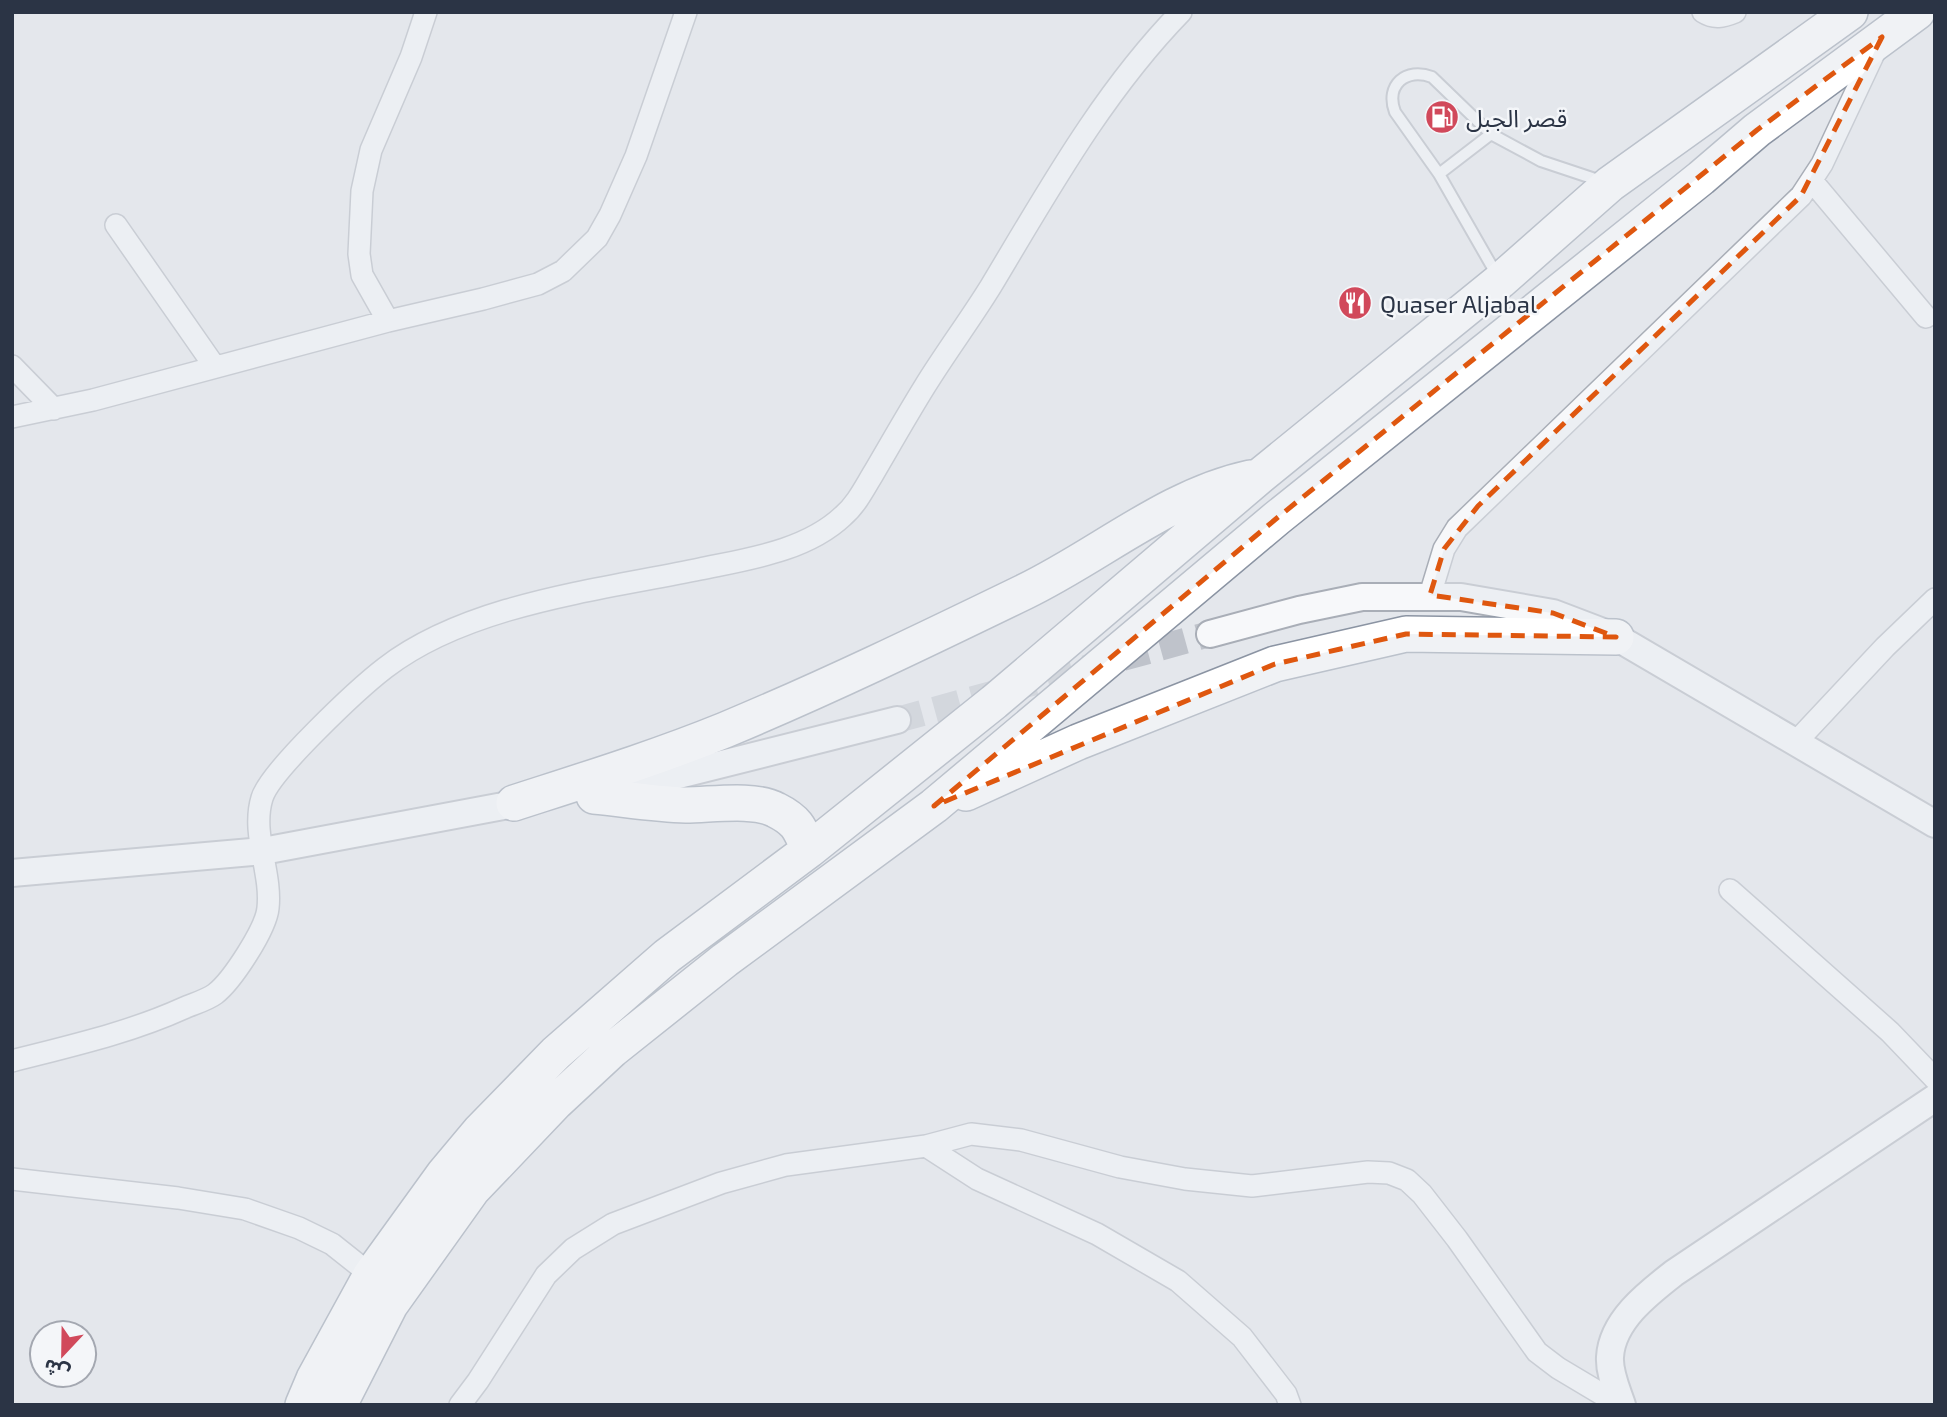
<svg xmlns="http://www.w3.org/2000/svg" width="1947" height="1417" font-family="'Exo 2','Noto Sans Arabic',sans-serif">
<rect width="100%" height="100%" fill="#e4e7ec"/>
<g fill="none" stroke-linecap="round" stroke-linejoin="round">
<path stroke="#bfc3cb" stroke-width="26" stroke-dasharray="26 13" stroke-linecap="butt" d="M897 720 1210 634"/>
<g stroke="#a9aeb7" stroke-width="14">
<path id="service" d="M1439 174 1491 134
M1498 277 1439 174 1395 112C1385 85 1406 67 1432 77L1491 134 1541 161 1604 182"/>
</g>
<g stroke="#a9aeb7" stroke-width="24">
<path id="minor" d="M1703 12C1714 19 1723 17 1735 12
M1812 181 1926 317
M116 225 215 367
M388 321 362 275 359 254 362 191 371 150 411 57 426 12
M12 366 54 409
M12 417 93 400 388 321 483 299 538 284 563 271 597 238 610 215 636 156 686 12
M1430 595 1444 549 1457 528 1801 196 1822 164 1877 47
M1796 742 1885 647 1935 599
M1730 890 1890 1032 1935 1079
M12 1061C70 1046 129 1033 184 1008 193 1004 207 1000 215 994 232 981 266 929 268 908 272 872 251 834 262 798 270 771 359 688 385 668 468 604 599 590 700 569 748 559 806 551 843 516 856 505 864 489 873 474 890 445 907 415 925 386 946 352 970 320 991 286 1048 191 1103 92 1181 12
M926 1146 977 1179 1097 1234 1178 1281 1242 1337 1286 1394 1290 1405
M12 1179 178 1198 245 1209 299 1228 332 1244 371 1275
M460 1405 478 1381 546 1275 573 1249 613 1224 721 1183 786 1165 926 1146 971 1134 1021 1140 1120 1167 1185 1179 1252 1186 1368 1172 1389 1173 1407 1180 1422 1194 1457 1239 1537 1352 1558 1368 1620 1405"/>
</g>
<g stroke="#a9aeb7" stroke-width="30">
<path id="tertiary" d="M1210 634 1299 610 1362 597H1461L1553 613 1616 637 1935 824
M607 793 897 720
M12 873 263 851 530 801
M1622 1405C1617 1390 1609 1373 1610 1357 1612 1321 1647 1294 1674 1273L1935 1098"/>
</g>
<g stroke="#8b94a3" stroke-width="38">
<path id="trunk" d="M966 793 1078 742 1275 664 1406 634 1616 637
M594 796C625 799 655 804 686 805 711 805 754 798 776 810 798 821 800 829 809 850
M514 803C585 780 656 758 725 730 826 688 925 640 1024 592 1099 556 1167 496 1250 478
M303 1405 314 1379 371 1275 444 1174 480 1131 556 1053 667 956 809 850 994 702 1260 476 1500 281 1610 184 1850 12
M339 1405 390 1305 472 1190 556 1102 612 1050 725 960 934 806 1277 518 1701 178 1757 130 1917 12"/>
</g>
<use href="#service" stroke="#f7f8fa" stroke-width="10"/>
<use href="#minor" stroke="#f7f8fa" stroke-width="21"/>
<use href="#tertiary" stroke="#f7f8fa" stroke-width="26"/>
<use href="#trunk" stroke="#fff" stroke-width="35"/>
</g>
<path d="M0 0H1947V1417H0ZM1882 37 1801 196 1478 506 1444 549 1430 595 1553 613 1616 637 1406 634 1275 664 934 806 1277 518 1757 130Z" fill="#e4e7ec" fill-opacity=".55" fill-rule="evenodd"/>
<path fill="none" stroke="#df570f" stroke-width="5" stroke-dasharray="14 9" stroke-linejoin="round" d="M1882 37 1801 196 1478 506 1444 549 1430 595 1553 613 1616 637 1406 634 1275 664 934 806 1277 518 1757 130Z"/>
<defs>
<g id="fuel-disc" transform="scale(1.75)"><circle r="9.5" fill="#d1495b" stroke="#f4f6f9"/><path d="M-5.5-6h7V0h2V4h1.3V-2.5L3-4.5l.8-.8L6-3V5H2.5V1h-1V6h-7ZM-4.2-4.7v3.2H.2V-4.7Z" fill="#fff"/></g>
<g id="restaurant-disc" transform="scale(1.75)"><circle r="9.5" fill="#d1495b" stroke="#f4f6f9"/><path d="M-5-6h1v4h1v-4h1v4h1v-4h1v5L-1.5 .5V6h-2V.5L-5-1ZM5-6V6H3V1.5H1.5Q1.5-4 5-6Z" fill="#fff"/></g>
</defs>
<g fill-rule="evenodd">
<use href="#fuel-disc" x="1442" y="117"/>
<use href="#restaurant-disc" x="1355" y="303"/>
</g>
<g text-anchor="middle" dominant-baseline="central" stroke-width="5" stroke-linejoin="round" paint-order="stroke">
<g font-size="24" fill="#2b3445" stroke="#f4f6f9" text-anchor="start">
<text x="1466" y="117">قصر الجبل</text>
<text x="1380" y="303">Quaser Aljabal</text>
</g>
</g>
<rect width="1947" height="1417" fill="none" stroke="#2b3445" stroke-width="28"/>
<g transform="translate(63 1354) rotate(202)"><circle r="33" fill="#f4f6f9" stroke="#a4a8b1" stroke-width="2"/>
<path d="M0-5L12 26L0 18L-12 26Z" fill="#d1495b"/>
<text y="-10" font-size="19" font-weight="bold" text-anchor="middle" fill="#2b3445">ش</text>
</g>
</svg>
